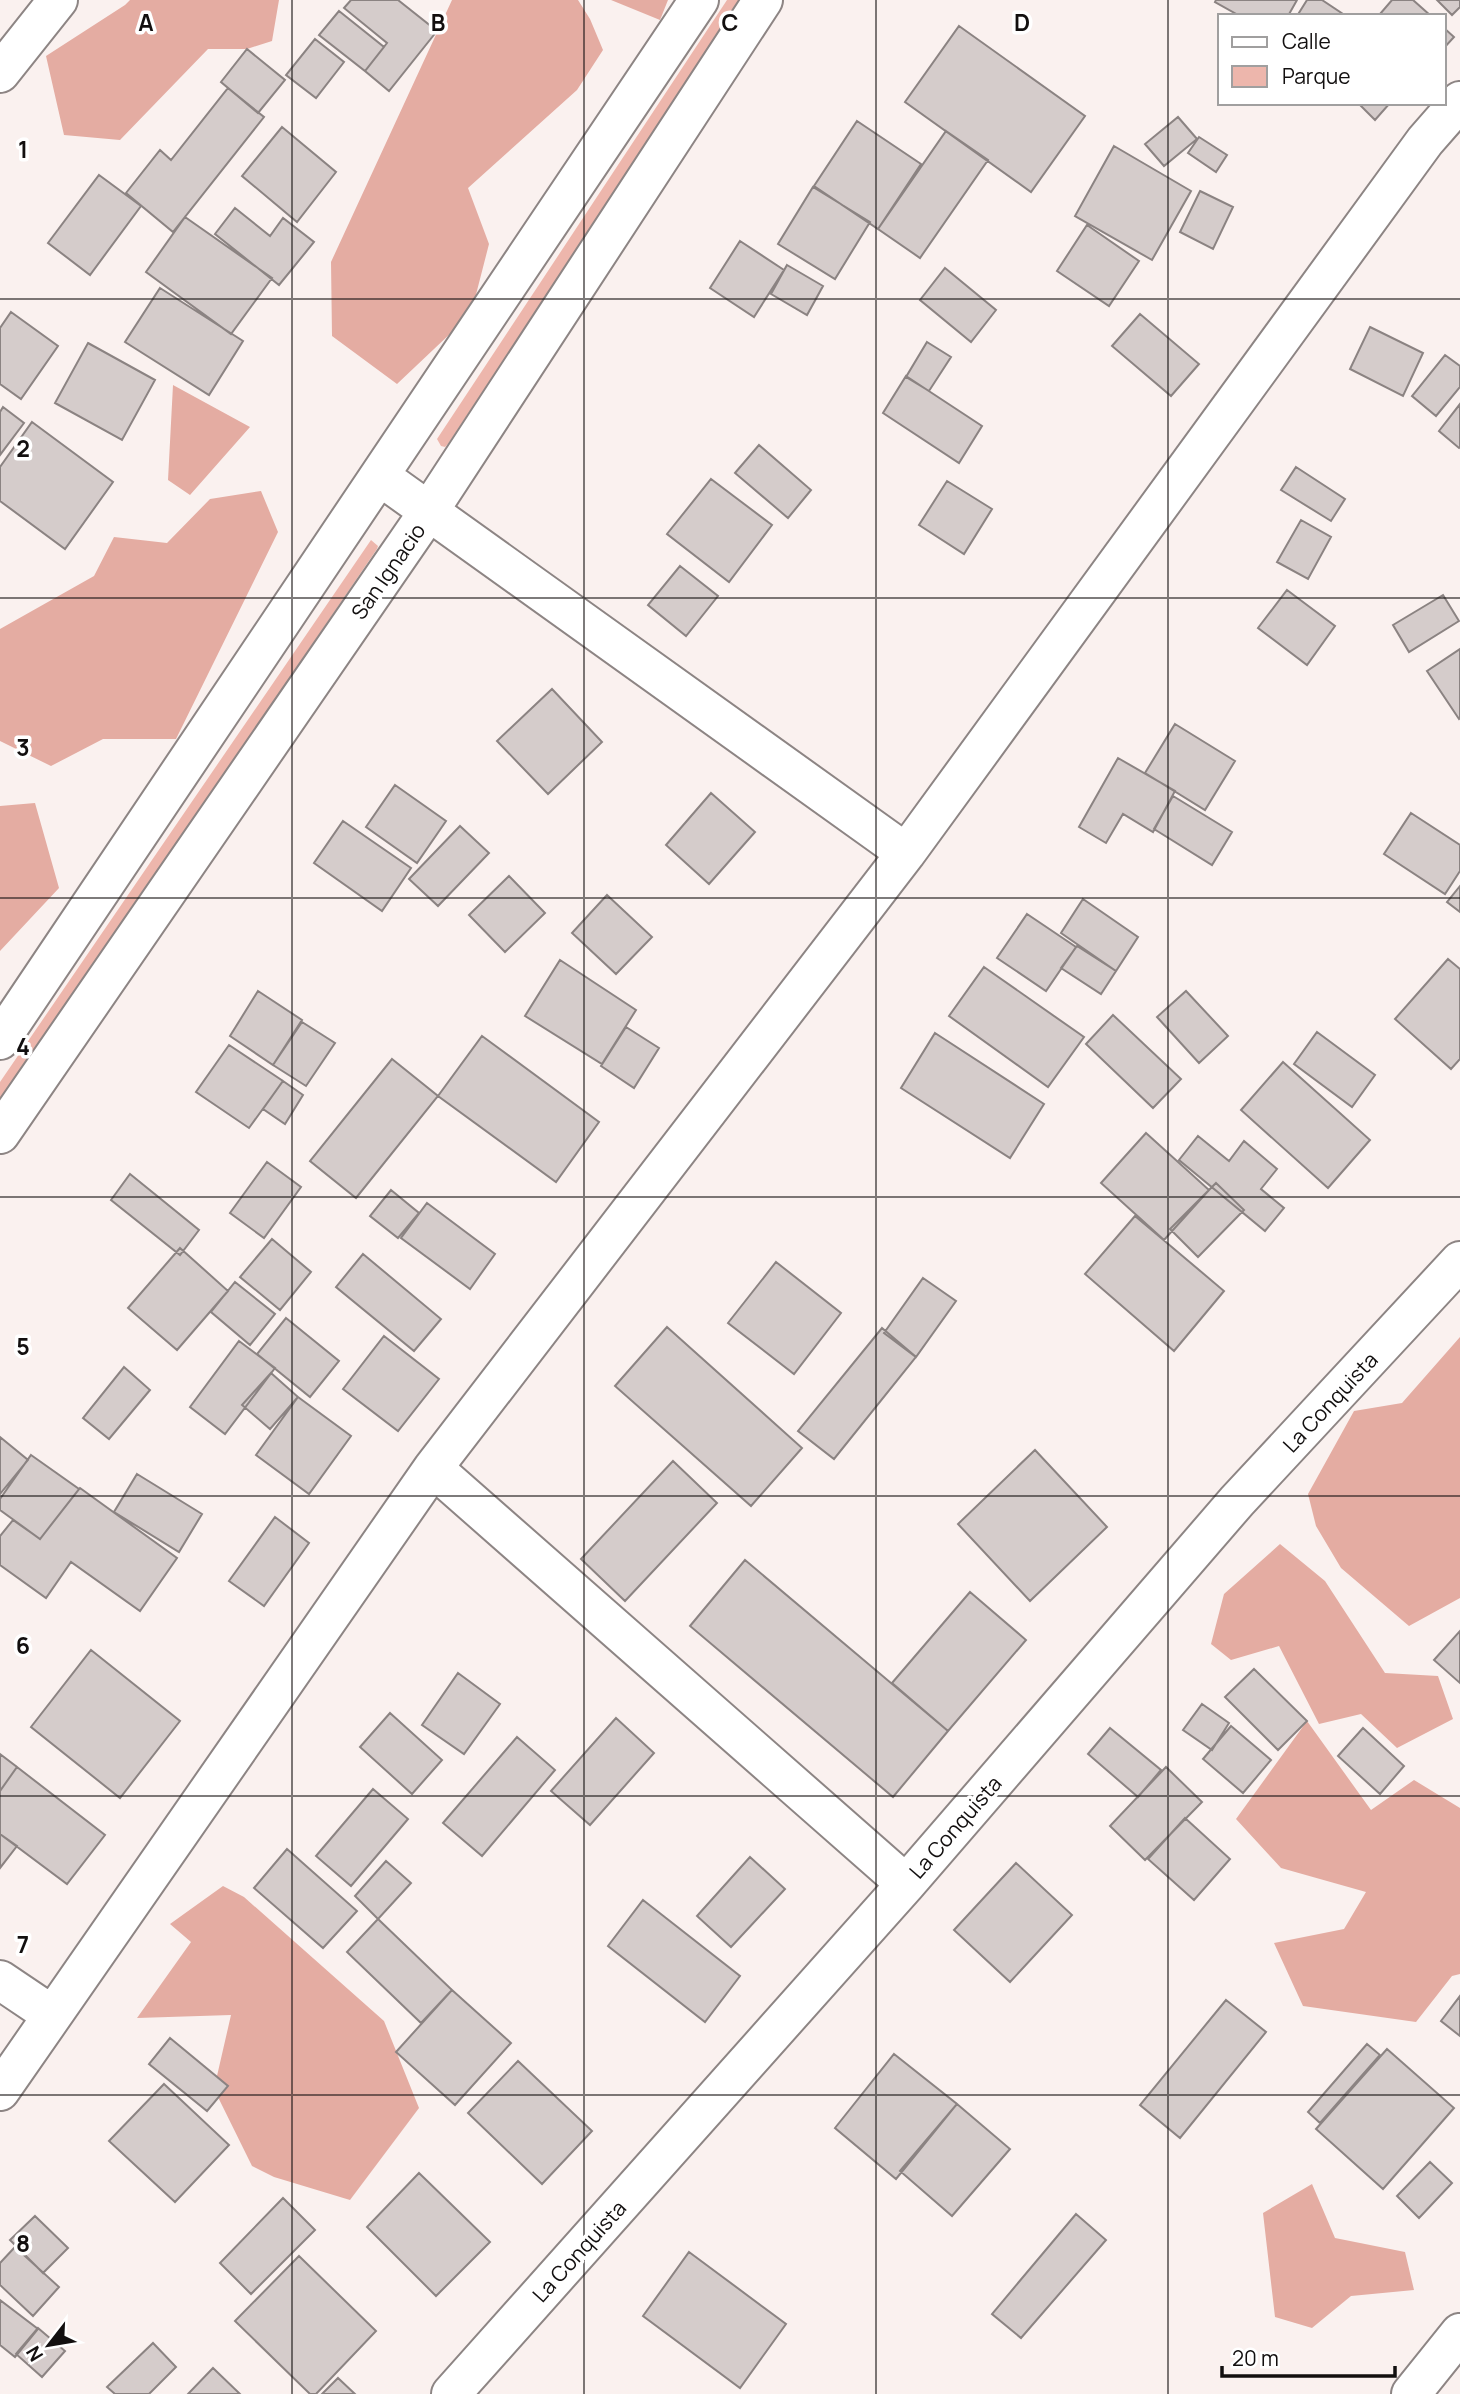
<svg xmlns="http://www.w3.org/2000/svg" width="1460" height="2394" font-family="Manrope,sans-serif">
<rect width="100%" height="100%" fill="#faf1ef"/>
<path fill="#edb6ac" d="M727 0H742L448 444 445 447 441 446 437 439Z
M371 540 378 546 377 549 0 1104V1082Z"/>
<path fill="#e4aca2" d="M130 0H279L272 41 247 49H208L120 140 64 135 46 56 125 5Z
M452 0H578L590 19 603 50 577 90 468 188 489 244 471 314 397 384 332 336 331 262Z
M611 0H668L660 20Z
M173 385 250 427 190 495 168 480Z
M261 491 278 532 176 739H103L51 766 0 741V629L94 576 114 537 167 543 210 499Z
M35 803 59 888 0 951V806Z
M1460 1337V1598L1409 1626 1341 1568 1316 1526 1308 1494 1354 1411 1402 1403Z
M1280 1544 1325 1581 1385 1673 1438 1676 1453 1719 1397 1748 1361 1714 1319 1724 1279 1646 1231 1660 1211 1644 1224 1594Z
M1307 1721 1371 1810 1414 1780 1460 1808V1974L1452 1976 1416 2022 1303 2006 1274 1943 1344 1929 1366 1892 1281 1868 1236 1819Z
M223 1886 244 1897 384 2021 419 2108 350 2200 274 2177 252 2166 214 2089 231 2015 137 2018 191 1942 170 1924Z
M1312 2184 1335 2238 1405 2252 1414 2290 1351 2296 1312 2328 1275 2317 1263 2213Z"/>
<path fill="#d5cccb" stroke="#8b8382" stroke-width="2" d="M351 0H398L437 31 389 91 365 71 387 43 344 8Z
M1216 0H1297L1288 16H1240L1215 2Z
M1307 0H1322L1346 16H1297Z
M1392 0H1413L1431 16H1382L1380 14Z
M1437 0H1460V7L1452 15Z
M339 11 384 47 365 71 319 35Z
M959 26 1085 116 1031 192 905 102Z
M1444 28 1454 37 1444 48Z
M315 39 344 62 316 98 286 75Z
M247 49 285 80 258 113 221 82Z
M228 88 264 117 173 232 126 193 160 150 171 160Z
M1358 103H1390L1375 120Z
M1178 117 1197 139 1164 166 1145 144Z
M857 121 921 164 878 229 814 186Z
M282 127 336 172 297 222 242 176Z
M946 131 988 160 920 258 878 229Z
M1199 137 1227 155 1216 172 1188 153Z
M1114 146 1191 191 1152 260 1075 216Z
M99 175 141 206 90 275 48 243Z
M813 187 870 222 835 279 778 244Z
M1200 191 1233 207 1213 249 1180 232Z
M235 208 270 236 283 218 314 242 279 285 215 234Z
M185 217 272 278 231 334 146 272Z
M1087 225 1139 261 1109 306 1057 271Z
M740 241 784 270 754 317 710 288Z
M787 265 823 286 807 315 771 294Z
M945 268 996 310 971 342 920 300Z
M160 288 243 341 209 395 125 342Z
M11 312 58 346 21 399 0 384V328Z
M1140 314 1199 364 1171 396 1112 346Z
M1370 327 1423 353 1403 396 1350 369Z
M927 342 951 357 929 391 906 377Z
M88 343 155 380 122 440 55 403Z
M1445 355 1460 366V387L1436 416 1412 396Z
M906 376 982 426 959 463 883 413Z
M1460 404V447L1459 448 1439 431Z
M3 407 24 423 0 455V412Z
M32 422 113 482 65 549 0 501V467Z
M759 445 811 490 788 518 735 473Z
M1296 467 1345 499 1331 521 1281 490Z
M711 479 772 525 729 582 667 534Z
M947 481 992 509 964 554 919 525Z
M1301 520 1331 537 1308 579 1277 562Z
M680 566 718 596 686 636 648 605Z
M1287 590 1335 626 1307 665 1258 628Z
M1443 595 1459 621 1409 652 1393 625Z
M1460 649V718L1459 719 1427 671Z
M552 689 602 742 548 794 497 741Z
M1175 724 1235 761 1205 810 1145 773Z
M1118 758 1175 791 1153 832 1123 814 1106 843 1079 827Z
M395 785 446 821 417 863 366 827Z
M711 793 755 832 709 884 666 845Z
M1173 796 1232 832 1212 865 1154 829Z
M1411 813 1460 845V871L1445 894 1384 854Z
M343 821 411 868 382 911 314 863Z
M460 826 489 853 438 906 409 879Z
M509 876 545 913 505 952 469 915Z
M1460 886V912L1447 902Z
M607 895 652 937 616 974 572 933Z
M1083 899 1138 937 1116 971 1061 933Z
M1027 914 1076 947 1046 991 997 958Z
M1077 946 1116 971 1101 994 1061 968Z
M1448 959 1460 969V1059L1451 1069 1395 1019Z
M560 960 636 1010 602 1064 525 1016Z
M984 967 1084 1037 1048 1087 949 1016Z
M258 991 302 1020 273 1065 230 1036Z
M1186 991 1228 1036 1199 1063 1157 1017Z
M1113 1015 1181 1079 1153 1108 1086 1044Z
M302 1022 335 1043 306 1086 273 1065Z
M626 1027 659 1048 634 1088 601 1066Z
M1317 1032 1375 1075 1352 1107 1294 1064Z
M935 1033 1044 1104 1010 1158 901 1088Z
M482 1036 599 1122 556 1182 438 1096Z
M229 1045 283 1081 249 1128 196 1092Z
M392 1059 438 1096 356 1198 310 1161Z
M1283 1062 1370 1140 1328 1188 1241 1110Z
M283 1081 303 1095 285 1124 263 1109Z
M1146 1133 1209 1190 1164 1240 1101 1183Z
M1198 1136 1229 1161 1244 1141 1277 1169 1261 1189 1284 1208 1265 1231 1179 1160Z
M267 1162 301 1187 264 1238 230 1213Z
M130 1174 199 1230 180 1255 111 1200Z
M1216 1183 1244 1210 1198 1257 1170 1229Z
M391 1190 419 1213 398 1238 370 1216Z
M427 1203 495 1254 470 1289 401 1238Z
M1135 1216 1224 1291 1174 1351 1085 1274Z
M272 1239 311 1272 280 1310 240 1277Z
M180 1248 228 1291 177 1350 128 1308Z
M363 1254 441 1319 414 1351 336 1287Z
M776 1262 841 1313 794 1374 728 1323Z
M923 1278 956 1301 916 1357 884 1333Z
M235 1282 275 1314 250 1345 211 1312Z
M286 1318 339 1361 310 1397 257 1354Z
M667 1327 802 1448 751 1506 615 1386Z
M882 1328 916 1357 834 1459 798 1431Z
M384 1336 439 1379 398 1431 343 1389Z
M239 1341 275 1368 225 1434 190 1407Z
M124 1367 150 1390 109 1439 83 1418Z
M271 1373 298 1397 270 1429 242 1405Z
M298 1397 351 1436 309 1494 256 1455Z
M0 1437 28 1460 0 1494Z
M1035 1450 1107 1527 1030 1601 958 1524Z
M31 1455 79 1489 40 1539 0 1510V1499Z
M673 1461 717 1503 625 1601 581 1559Z
M137 1474 202 1514 179 1552 114 1512Z
M80 1488 177 1558 140 1611 71 1562 46 1598 0 1565V1536L13 1520 40 1539Z
M275 1517 309 1543 264 1606 229 1581Z
M745 1560 948 1731 893 1797 690 1626Z
M970 1592 1026 1640 948 1731 892 1683Z
M1460 1631V1683L1434 1660Z
M91 1650 180 1721 120 1798 31 1727Z
M1254 1669 1307 1721 1278 1750 1225 1697Z
M458 1673 500 1704 464 1754 422 1725Z
M1202 1704 1229 1723 1212 1750 1183 1730Z
M390 1713 442 1760 412 1794 360 1747Z
M616 1718 654 1753 590 1825 551 1791Z
M1231 1726 1271 1760 1243 1793 1203 1759Z
M1110 1728 1161 1770 1138 1797 1088 1754Z
M1363 1728 1404 1766 1380 1794 1338 1756Z
M517 1737 555 1770 482 1856 443 1823Z
M0 1754 17 1767 0 1791Z
M17 1767 105 1835 67 1884 0 1834V1791Z
M1166 1767 1202 1802 1145 1860 1110 1826Z
M373 1789 408 1819 351 1886 316 1856Z
M1185 1818 1230 1859 1194 1900 1148 1859Z
M0 1834 17 1846 0 1868Z
M287 1849 357 1911 323 1948 254 1888Z
M750 1857 785 1889 731 1947 697 1916Z
M386 1861 411 1883 378 1919 355 1896Z
M1016 1863 1072 1915 1010 1982 954 1930Z
M643 1900 740 1976 705 2022 608 1946Z
M378 1919 452 1990 421 2023 347 1952Z
M452 1990 511 2043 455 2105 396 2052Z
M1460 1996V2036L1441 2021Z
M1226 2000 1266 2032 1180 2138 1140 2105Z
M170 2038 228 2086 207 2111 149 2064Z
M1367 2044 1380 2055 1320 2123 1308 2112Z
M1387 2049 1454 2108 1383 2189 1316 2129Z
M894 2054 957 2104 896 2179 835 2128Z
M518 2061 592 2131 542 2184 468 2113Z
M164 2084 229 2145 175 2202 109 2141Z
M957 2104 1010 2149 952 2216 900 2171Z
M1430 2162 1452 2183 1419 2218 1397 2196Z
M419 2173 490 2242 436 2296 367 2227Z
M283 2198 315 2230 251 2294 220 2263Z
M1076 2214 1106 2240 1021 2338 992 2314Z
M35 2216 68 2248 43 2273 10 2240Z
M15 2247 59 2287 33 2316 0 2285V2263Z
M689 2252 786 2324 740 2388 643 2316Z
M299 2256 376 2331 316 2394H310L235 2321Z
M0 2300 38 2329 15 2357 0 2345Z
M38 2328 65 2351 42 2377 16 2354Z
M153 2343 176 2367 149 2394H115L107 2387Z
M213 2368 240 2394H188Z
M338 2378 355 2394H322Z"/>
<g fill="none" stroke-linecap="round" stroke-linejoin="round">
<g stroke="#8d8584" stroke-width="42">
<path id="minor" d="M0 73 58 0
M381 477 906 853
M0 1040 699 0
M0 1134 429 511 763 0
M433 1468 906 1884
M0 1980 52 2015
M0 2091 433 1468 906 853 1425 141 1460 101
M451 2394 906 1884 1237 1501 1460 1261
M1411 2394 1460 2333"/>
</g>
<use href="#minor" stroke="#fff" stroke-width="38"/>
</g>
<path fill="none" stroke="#120f0f" stroke-width="2" stroke-opacity="0.55" d="M292 0V2394M584 0V2394M876 0V2394M1168 0V2394M0 299H1460M0 598H1460M0 898H1460M0 1197H1460M0 1496H1460M0 1796H1460M0 2095H1460"/>
<g text-anchor="middle" dominant-baseline="central" stroke-width="7" stroke-linejoin="round" paint-order="stroke">
<g font-size="21" fill="#120f0f" stroke="#fff">
<text transform="translate(388 571) rotate(-55)">San Ignacio</text>
<text transform="translate(1330 1402) rotate(-47)">La Conquista</text>
<text transform="translate(955 1827) rotate(-49)">La Conquista</text>
<text transform="translate(579 2251) rotate(-48)">La Conquista</text>
</g>
</g>
<g font-size="23" text-anchor="middle" font-weight="bold" fill="#120f0f" stroke="#fff" stroke-width="7" stroke-linejoin="round" paint-order="stroke">
<text x="146" y="31">A</text>
<text x="438" y="31">B</text>
<text x="730" y="31">C</text>
<text x="1022" y="31">D</text>
<text x="23" y="158">1</text>
<text x="23" y="457">2</text>
<text x="23" y="756">3</text>
<text x="23" y="1055">4</text>
<text x="23" y="1355">5</text>
<text x="23" y="1654">6</text>
<text x="23" y="1953">7</text>
<text x="23" y="2252">8</text>
</g>
<rect x="1218" y="14" width="228" height="91" fill="#ffffff" stroke="#a09f9f" stroke-width="2"/>
<rect x="1232" y="37" width="35" height="10" fill="#ffffff" stroke="#a09f9f" stroke-width="2"/>
<text x="1282" y="49" font-size="21" fill="#120f0f">Calle</text>
<rect x="1232" y="66" width="35" height="21" fill="#edb6ac" stroke="#a09f9f" stroke-width="2"/>
<text x="1282" y="84" font-size="21" fill="#120f0f">Parque</text>
<g transform="translate(49 2345) rotate(239)" stroke="#ffffff" stroke-width="5" paint-order="stroke">
<path d="M0-5L12 26L0 18L-12 26Z" fill="#120f0f"/>
<text y="-10" font-size="19" font-weight="bold" text-anchor="middle" fill="#120f0f">N</text>
</g>
<path d="M1222 2366v10h173v-10" fill="none" stroke="#120f0f" stroke-width="3.5"/>
<text x="1232" y="2366" font-size="21" fill="#120f0f" stroke="#ffffff" stroke-width="5" paint-order="stroke">20 m</text>
</svg>
